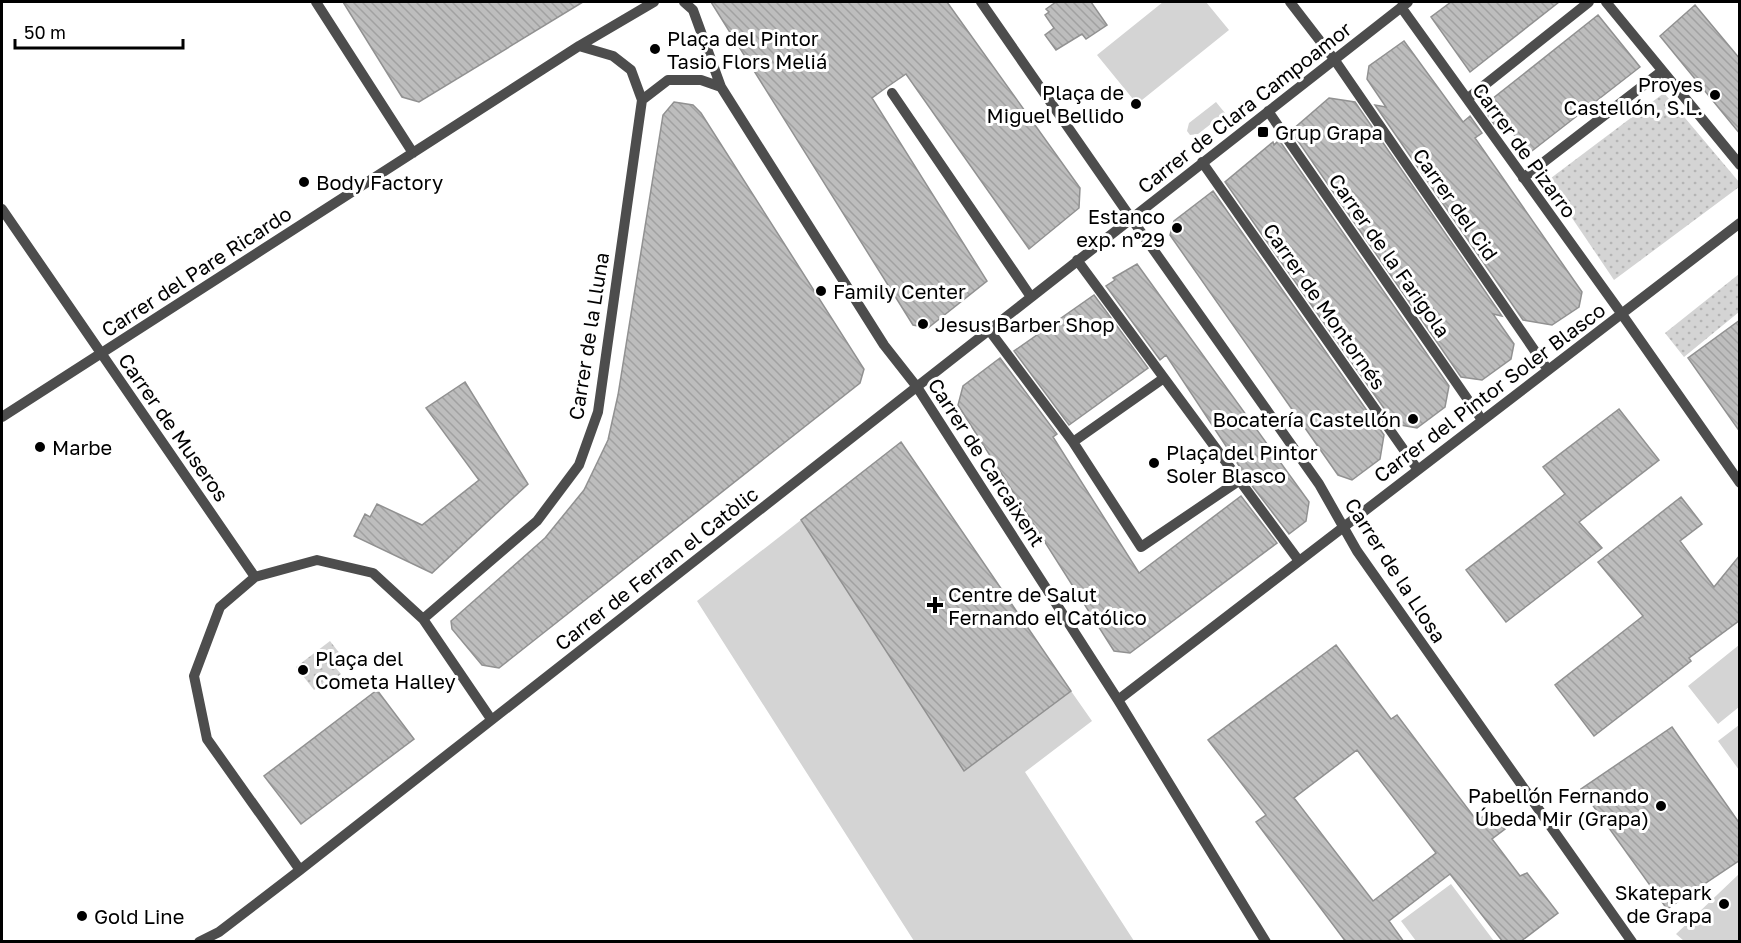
<svg xmlns="http://www.w3.org/2000/svg" width="1741" height="943" font-family="'Golos Text',sans-serif">
<defs>
<pattern id="grass-dots" width="8" height="8" patternUnits="userSpaceOnUse" patternTransform="scale(1.5)"><rect width="8" height="8" fill="#d4d4d4"/><path d="M2 2h.1M6 6h.1" fill="none" stroke="#b4b4b4" stroke-width="1.8" stroke-linecap="round"/></pattern>
<pattern id="building-back-hatch" width="6" height="6" patternUnits="userSpaceOnUse" patternTransform="scale(1.5)"><rect width="6" height="6" fill="#bdbdbd"/><path d="M-1 5l2 2M0 0l6 6M5-1l2 2" fill="none" stroke="#a1a1a1"/></pattern>
</defs>
<rect width="100%" height="100%" fill="#fff"/>
<path fill="url(#grass-dots)" d="M1664 93 1739 182V187L1614 280 1547 181Z
M1739 274V312L1684 357 1665 333Z
M330 641 344 659 335 667 341 674 324 687 322 684 314 690 296 667Z"/>
<path fill="#d4d4d4" d="M1163 2H1206L1229 30 1137 104 1097 55Z
M1216 102 1225 113 1198 134 1190 135 1187 131 1189 123Z
M801 520 964 771 1071 691 1092 721 1025 772 1134 941H914L697 601Z
M1739 645V707L1718 724 1688 686Z
M1739 725V770L1718 741Z
M1739 874V941H1684L1676 934Z
M1451 884 1494 941H1416L1401 921Z"/>
<path fill="url(#building-back-hatch)" stroke="#919191" stroke-width="1.5" fill-rule="evenodd" d="M343 2H583L419 102 402 97Z
M711 2H947L1080 188 1079 208 1029 249 906 74 887 87 872 98 987 281 928 328 913 325Z
M1056 2H1091L1107 25 1086 39 1082 34 1056 50 1045 35 1054 28 1045 15 1049 12 1046 9Z
M1451 2H1559L1470 72 1431 17Z
M1695 5 1740 59V134L1660 36Z
M1598 15 1640 67 1528 154 1502 118 1494 124 1482 107Z
M1404 41 1463 122 1470 116 1482 133 1475 138 1582 292 1579 307 1552 325 1523 320 1375 105 1386 107 1367 79 1369 66Z
M1329 98 1355 102 1502 316 1493 314 1514 344 1511 359 1482 380 1461 377 1291 131Z
M674 102 693 105 701 113 864 369 860 383 499 668 482 665 452 629 451 621 545 538 584 490 608 440 618 395 663 115Z
M1279 140 1449 386 1445 407 1417 428 1395 424 1225 182 1273 142 1274 145Z
M1213 191 1384 435 1380 459 1352 480 1338 475 1170 235 1174 221Z
M1137 264 1309 502 1306 521 1289 534 1253 487 1166 355 1160 360 1106 286 1115 280 1113 278Z
M1094 295 1148 368 1069 425 1014 351Z
M1740 320V432L1688 358Z
M1000 358 1057 434 1053 437 1139 573 1241 496 1277 543 1130 653 1114 651 958 405 963 386Z
M465 382 528 484 432 573 354 536 365 514 370 517 377 504 422 525 479 480 426 408Z
M1619 409 1659 460 1579 522 1602 548 1506 622 1466 570 1565 494 1543 467Z
M901 442 1071 691 964 771 801 520Z
M1681 497 1702 524 1680 541 1714 587 1740 555V620L1689 658 1691 661 1594 736 1555 685 1643 616 1598 562Z
M1336 645 1391 719 1397 715 1477 821 1491 810 1505 829 1492 839 1520 876 1527 873 1558 913 1520 942H1503L1450 874 1389 921 1404 942H1346L1256 822 1266 815 1208 740ZM1357 750 1436 853 1373 901 1294 798Z
M377 690 414 739 301 824 264 776Z
M1672 727 1740 824V860L1667 909 1581 789Z"/>
<g fill="none" stroke-linecap="round" stroke-linejoin="round">
<path stroke="#4d4d4d" stroke-width="10" d="M316 2 413 153
M684 2 693 10 721 87 884 345 917 387 1118 700 1266 942
M981 2 1131 218 1319 484 1357 551 1632 942
M1290 2 1334 59 1548 370
M1606 2 1740 165
M1401 7 1621 313 1740 483
M579 46 613 56 631 70 642 100
M892 93 1031 297
M1467 99 1589 2
M1268 111 1482 420
M1202 162 1418 470
M1523 178 1662 71
M2 209 255 577
M1077 260 1299 561
M989 330 1073 442
M1164 378 1073 442 1141 547 1240 480
M2 417 579 46 654 2
M423 619 537 521 579 465 598 412 642 100 668 80H701L721 87
M1118 700 1740 223
M300 870 207 739 194 676 220 607 255 577 317 560 373 573 423 619 491 719
M199 942 219 932 300 870 1408 2"/>
</g>
<g fill="#000" stroke="#fff" stroke-width="2">
<circle cx="655" cy="49" r="6"/>
<circle cx="1715" cy="95" r="6"/>
<circle cx="1136" cy="104" r="6"/>
<rect x="1257" y="126" width="12" height="12" rx="3"/>
<circle cx="304" cy="182" r="6"/>
<circle cx="1177" cy="228" r="6"/>
<circle cx="821" cy="291" r="6"/>
<circle cx="923" cy="324" r="6"/>
<circle cx="1413" cy="419" r="6"/>
<circle cx="40" cy="447" r="6"/>
<circle cx="1154" cy="463" r="6"/>
<path d="M932 596h6v6h6v6h-6v6h-6v-6h-6v-6h6z"/>
<circle cx="303" cy="670" r="6"/>
<circle cx="1661" cy="806" r="6"/>
<circle cx="1724" cy="904" r="6"/>
<circle cx="82" cy="916" r="6"/>
</g>
<g text-anchor="middle" dominant-baseline="central" stroke-width="6" stroke-linejoin="round" paint-order="stroke">
<g font-size="20" fill="#000" stroke="#fff" text-anchor="start">
<text x="667" y="38">Plaça del Pintor<tspan x="667" dy="23">Tasio Flors Meliá</tspan></text>
<text x="1703" y="84" text-anchor="end">Proyes<tspan x="1703" dy="23">Castellón, S.L.</tspan></text>
<text x="1124" y="92" text-anchor="end">Plaça de<tspan x="1124" dy="23">Miguel Bellido</tspan></text>
<text x="1275" y="132">Grup Grapa</text>
<text x="316" y="182">Body Factory</text>
<text x="1165" y="216" text-anchor="end">Estanco<tspan x="1165" dy="23">exp. nº29</tspan></text>
<text x="833" y="291">Family Center</text>
<text x="935" y="324">Jesus Barber Shop</text>
<text x="1401" y="419" text-anchor="end">Bocatería Castellón</text>
<text x="52" y="447">Marbe</text>
<text x="1166" y="452">Plaça del Pintor<tspan x="1166" dy="23">Soler Blasco</tspan></text>
<text x="948" y="594">Centre de Salut<tspan x="948" dy="23">Fernando el Católico</tspan></text>
<text x="315" y="658">Plaça del<tspan x="315" dy="23">Cometa Halley</tspan></text>
<text x="1649" y="795" text-anchor="end">Pabellón Fernando<tspan x="1649" dy="23">Úbeda Mir (Grapa)</tspan></text>
<text x="1712" y="892" text-anchor="end">Skatepark<tspan x="1712" dy="23">de Grapa</tspan></text>
<text x="94" y="916">Gold Line</text>
</g>
<g font-size="20" fill="#000" stroke="#fff">
<text transform="translate(1244 107) rotate(-38)">Carrer de Clara Campoamor</text>
<text transform="translate(1525 150) rotate(54)">Carrer de Pizarro</text>
<text transform="translate(1456 204) rotate(55)">Carrer del Cid</text>
<text transform="translate(1390 255) rotate(55)">Carrer de la Farigola</text>
<text transform="translate(196 271) rotate(-33)">Carrer del Pare Ricardo</text>
<text transform="translate(1325 306) rotate(55)">Carrer de Montornés</text>
<text transform="translate(588 336) rotate(-81)">Carrer de la Lluna</text>
<text transform="translate(1489 392) rotate(-37)">Carrer del Pintor Soler Blasco</text>
<text transform="translate(174 427) rotate(55)">Carrer de Museros</text>
<text transform="translate(987 462) rotate(57)">Carrer de Carcaixent</text>
<text transform="translate(656 568) rotate(-38)">Carrer de Ferran el Catòlic</text>
<text transform="translate(1396 570) rotate(57)">Carrer de la Llosa</text>
</g>
</g>
<rect width="1741" height="943" fill="none" stroke="#000000" stroke-width="6"/>
<path d="M15 39v9h168v-9" fill="none" stroke="#000000" stroke-width="3"/>
<text x="24" y="39" font-size="18" fill="#000000" stroke="#ffffff" stroke-width="4.5" paint-order="stroke">50 m</text>
</svg>
